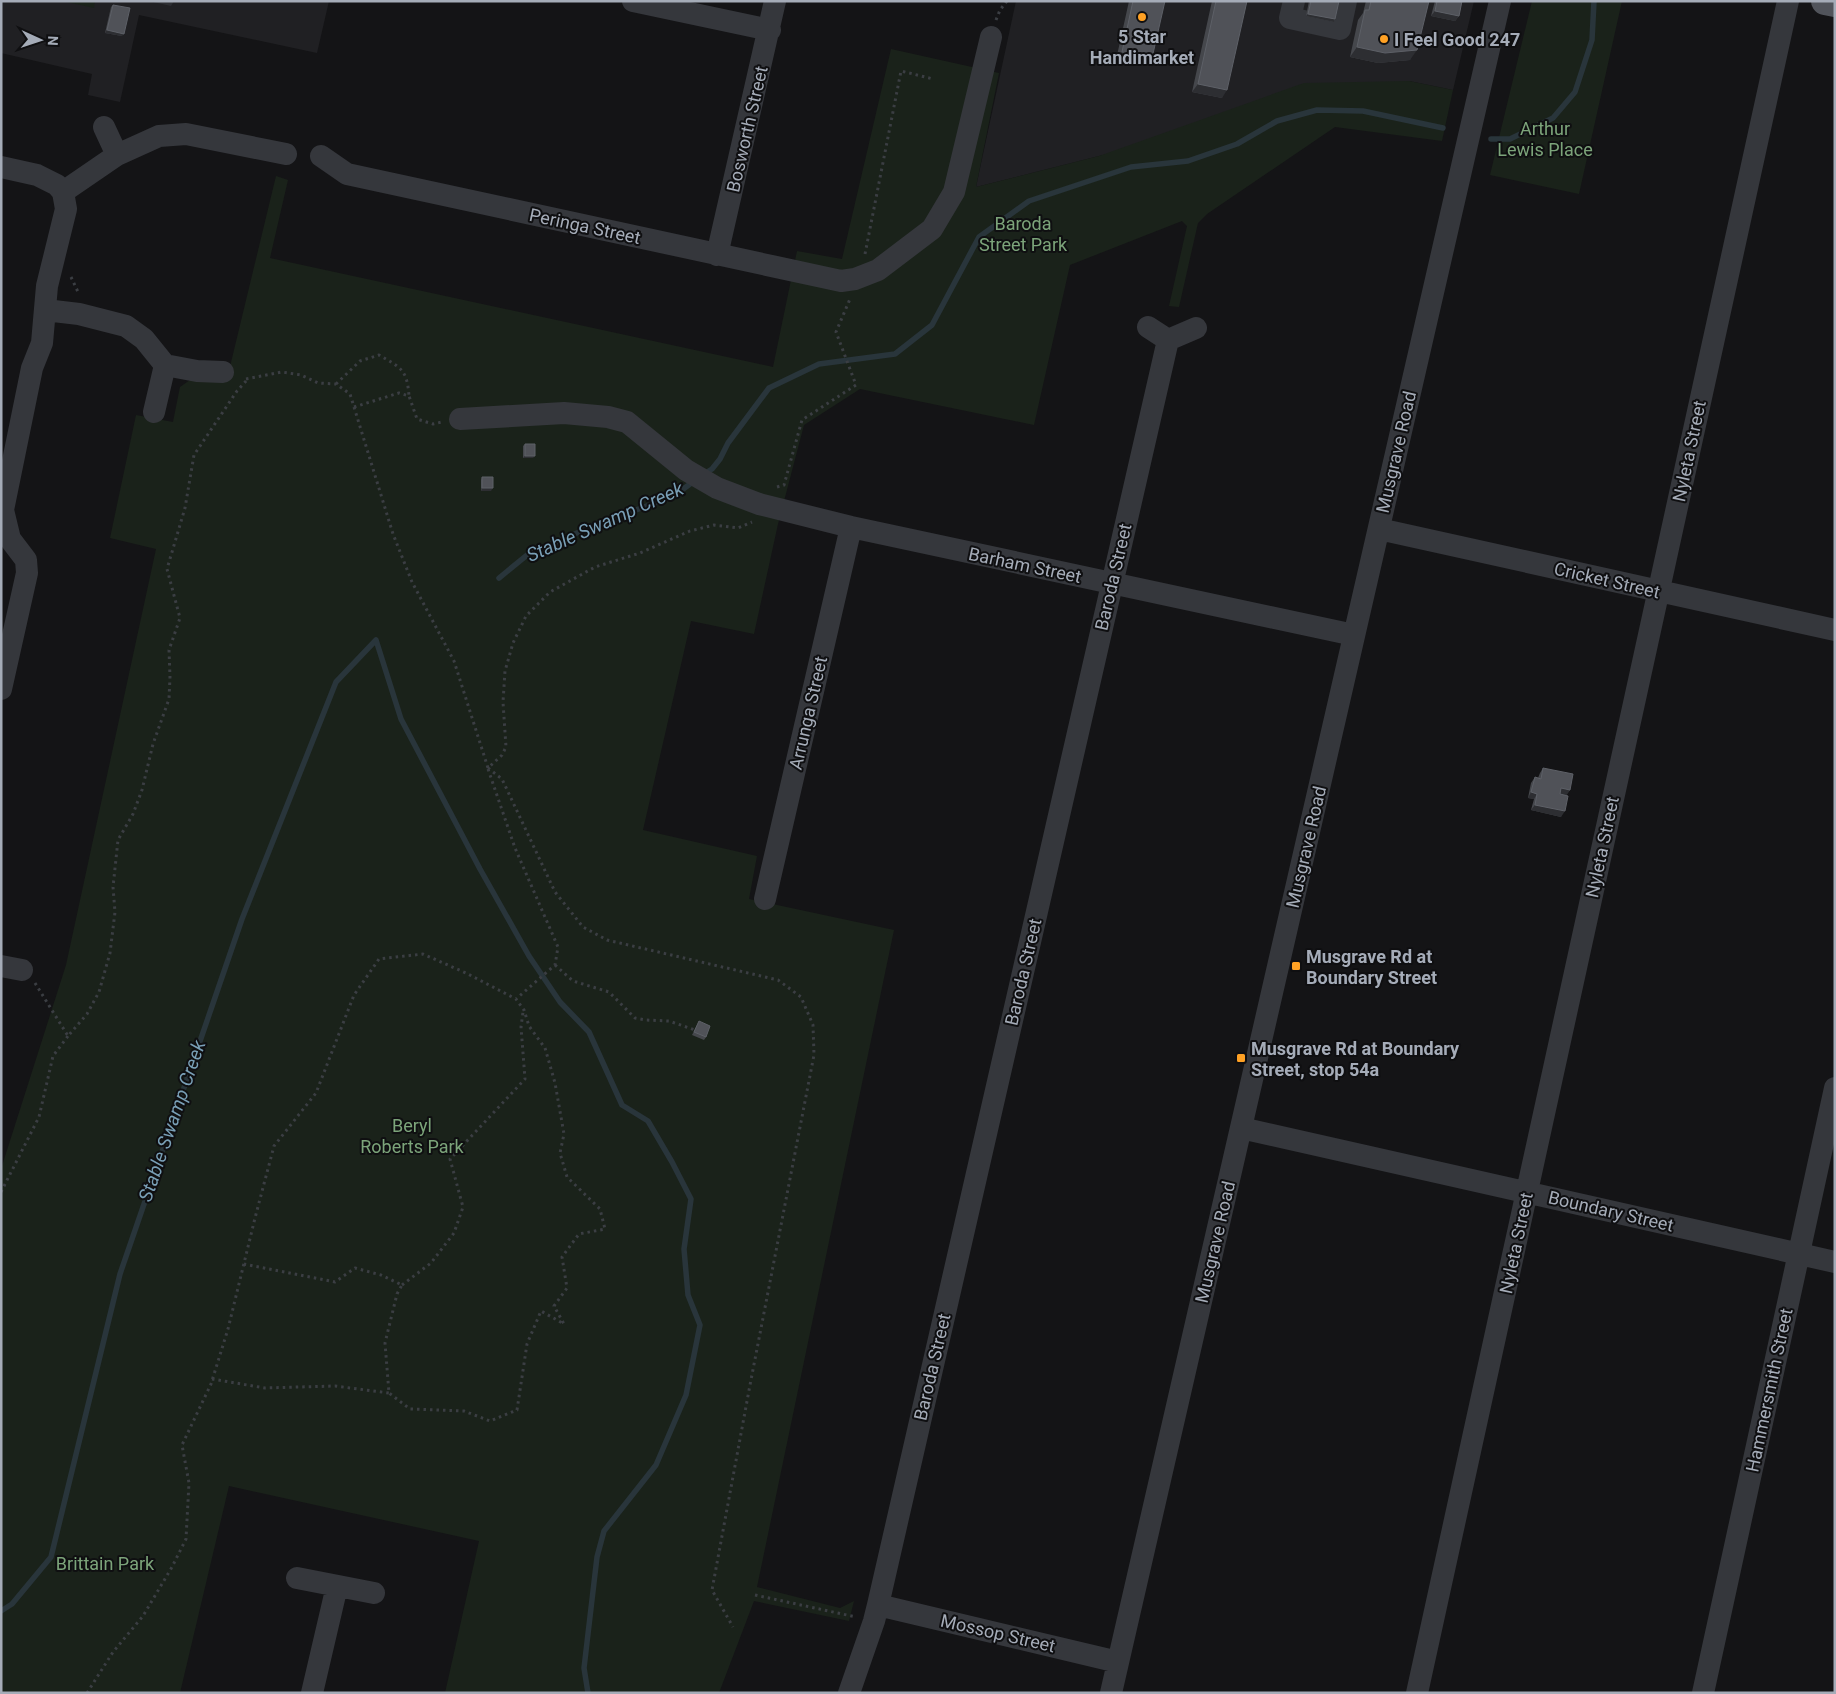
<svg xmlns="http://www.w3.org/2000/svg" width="1836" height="1694" font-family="Roboto,sans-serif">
<rect width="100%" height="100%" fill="#141416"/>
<path fill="#202023" d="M1 1H329L317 53 139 15 120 102 88 95 92 74 1 53Z
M1016 1H1474L1453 90 1409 81 1099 156 976 187Z"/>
<path fill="#1a221a" d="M62 1H95L94 8Z
M1532 1H1622L1579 194 1490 175Z
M891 49 999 73 976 187 1099 156 1304 83 1409 81 1453 90 1442 141 1335 127 1207 214 1198 223 1179 307 1169 306 1187 226 1182 221 1070 265 1034 425 860 389 804 425 778 524 754 634 691 621 643 830 757 856 749 899 894 930 757 1587 840 1608 854 1601 849 1621 754 1601 719 1693H445L479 1541 229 1486 180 1693H1V1169L66 965 156 549 110 538 136 415 173 422 180 387 190 380 227 379 276 176 288 180 270 258 773 367 797 251 842 259Z"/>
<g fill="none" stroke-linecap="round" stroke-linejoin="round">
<path stroke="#29353b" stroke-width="5.5" d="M1491 139H1510L1553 118 1575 92 1592 40 1594 1
M704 474 712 469 720 459 728 443 769 388 819 364 895 354 932 325 979 237 1029 201 1131 167 1188 161 1237 144 1277 121 1317 110 1363 111 1443 128
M499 578 527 555 595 525 674 496 694 481
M1 1611 12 1604 51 1557 120 1274 242 919 336 682 376 640 401 719 480 869 529 956 560 1002 589 1032 622 1105 648 1121 672 1162 691 1199 684 1249 688 1295 700 1325 686 1395 656 1465 604 1531 597 1557 584 1668 588 1693"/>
<path stroke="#3b3e43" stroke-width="3" stroke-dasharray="2.5 4" stroke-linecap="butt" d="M996 20 1000 10 1007 1
M865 254 901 71 933 79
M71 277 79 294
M246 379 282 372 301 375 318 383 336 384 350 394 354 407 399 393 409 396 417 419 433 424 442 422
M336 384 360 361 379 355C401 368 407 369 409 396
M354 407 393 534 412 582 454 661 488 768 502 755 506 747 503 702 505 671 513 643 526 616 550 592 595 567 640 553 690 531 714 525 738 528 752 522
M777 487 784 485 802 420 856 385 836 332 850 299
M488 768 502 779 555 892 583 927 607 940 778 980 801 997 813 1025 814 1055 750 1385 712 1590 733 1627
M488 769 515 848 558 947 555 965 516 999
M555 965 573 981 609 992 635 1018 646 1020 669 1021 695 1030
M35 983 68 1036 87 1014 99 992 110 953 115 912 113 887 118 840 133 814 142 790 153 744 169 699 170 677 169 650 180 618 167 569 185 508 194 455 237 391 247 380
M1 1192 39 1117 53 1056 68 1036
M402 1285 431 1263 454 1233 463 1207 450 1159 525 1079 521 1027 523 1012
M212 1379 265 1388 335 1386 389 1393
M755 1595 856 1617
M87 1693 113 1652 143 1616 172 1567 186 1539 189 1483 182 1445 211 1384 228 1329 255 1218 274 1146 316 1093 354 995 379 959 423 954 466 973 516 999 524 1010 529 1026 545 1048 555 1083 564 1134 560 1153 567 1177 600 1209 605 1229 579 1234 562 1257 567 1288 554 1306 564 1324 541 1311 527 1344 517 1410 490 1421 464 1411 410 1409 389 1393 385 1343 397 1294 402 1285 381 1275 355 1268 335 1282 244 1264"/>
<path stroke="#35373c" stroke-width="22" d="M633 1 770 30
M1294 1 1290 18 1340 29 1346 1
M104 127 117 155
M321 156 347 174 841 281 855 279 878 270 932 229 954 192 991 37
M1 167 37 175 57 185 63 192 66 209 47 286 42 343 32 368 3 510 10 539 26 560 27 573 1 689
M63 192 117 155 159 136 186 134 286 154
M717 255 775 1
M45 310 79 314 126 326 144 339 165 365 197 371 223 372
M1148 327 1168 340 1196 328
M154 412 165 365
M460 419 564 413 608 417 627 422 686 470 717 488 759 504 851 527 1354 635
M1379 529 1835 630
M765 899 851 527
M1 966 22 970
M1241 1128 1835 1262
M297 1578 374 1593
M878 1605 1118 1662
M312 1693 337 1586
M849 1693 874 1621 878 1605 1168 340
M1111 1693 1500 1
M1417 1693 1788 1
M1703 1693 1835 1088"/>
<path stroke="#51545b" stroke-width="28" d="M1825 1 1835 3"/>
</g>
<path fill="#45474c" d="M1129 1H1165L1147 66 1116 60Z
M1212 1H1247L1222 98 1192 92Z
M1309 1H1339L1335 19 1334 22 1306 16Z
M1366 1H1429L1410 60 1378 63 1350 57 1358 20 1363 13Z
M1435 1H1462L1459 16 1455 21 1431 16Z
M113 5 122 36 105 33 111 7Z
M525 444 533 458H523V446Z
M482 477 491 491H481V480Z
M1543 768 1570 790 1566 795 1561 817 1531 810 1534 799 1528 798 1531 783 1535 777 1538 778 1540 773Z
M699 1021 706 1037 704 1040 692 1035Z"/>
<path fill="#2d2e32" d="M149 1H174L171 6Z
M1435 11 1459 16 1455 21 1431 16Z
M1308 14 1335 19 1334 22 1306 16Z
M107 30 124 34 122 36 105 33Z
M1357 47 1417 50 1410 60 1378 63 1350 57Z
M1122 52 1152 58 1147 66 1116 60Z
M1198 84 1227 90 1222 98 1192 92Z
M525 456H535L533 458H523Z
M482 488H493L491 491H481Z
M1561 788 1570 790 1566 796 1558 794Z
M1531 792 1537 794 1534 799 1528 798Z
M1535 805 1565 811 1561 817 1531 810Z"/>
<path fill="#505258" stroke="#5d6067" d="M1133 1H1165L1152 58 1122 52Z
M1216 1H1247L1227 90 1198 84Z
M1311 1H1339L1335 19 1308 14Z
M1371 1H1429L1417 50 1385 53 1357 47 1365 10H1369Z
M1437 1H1462L1459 16 1435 11Z
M113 5 130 8 124 34 107 30Z
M525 444H535V456H525Z
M482 477H493V488H482Z
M1543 768 1573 774 1570 790 1561 788 1560 794 1568 796 1565 811 1535 805 1537 794 1531 792 1535 777 1541 779Z
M699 1021 710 1026 706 1037 694 1032Z"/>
<g fill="#ffa124" stroke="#0f0f11" stroke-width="2">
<circle cx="1142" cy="17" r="5"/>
<circle cx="1384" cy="39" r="5"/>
<rect x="1291" y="961" width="10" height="10" rx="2.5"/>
<rect x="1236" y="1053" width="10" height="10" rx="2.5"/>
</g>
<g text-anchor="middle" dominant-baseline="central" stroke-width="4" stroke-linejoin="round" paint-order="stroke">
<g font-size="18" font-weight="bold" fill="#a5acb8" stroke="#0f0f11" text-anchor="start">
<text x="1142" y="36" text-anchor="middle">5 Star<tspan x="1142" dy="21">Handimarket</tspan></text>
<text x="1394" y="39">I Feel Good 247</text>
<text x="1306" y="956">Musgrave Rd at<tspan x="1306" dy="21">Boundary Street</tspan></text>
<text x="1251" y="1048">Musgrave Rd at Boundary<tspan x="1251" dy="21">Street, stop 54a</tspan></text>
</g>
<g font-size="18" fill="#7ca47a" stroke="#0f0f11">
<text x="1545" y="128">Arthur<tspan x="1545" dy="21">Lewis Place</tspan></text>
<text x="1023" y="223">Baroda<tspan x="1023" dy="21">Street Park</tspan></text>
<text x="412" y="1125">Beryl<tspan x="412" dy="21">Roberts Park</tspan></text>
<text x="105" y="1563">Brittain Park</text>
</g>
<g font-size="18" fill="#a5acb8" stroke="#0f0f11">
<text transform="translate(747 129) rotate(-77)">Bosworth Street</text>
<text transform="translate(585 226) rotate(12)">Peringa Street</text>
<text transform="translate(1689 451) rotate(-78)">Nyleta Street</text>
<text transform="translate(1396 452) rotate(-77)">Musgrave Road</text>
<text transform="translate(1025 565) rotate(12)">Barham Street</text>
<text transform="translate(1113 577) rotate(-77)">Baroda Street</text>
<text transform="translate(1607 580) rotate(13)">Cricket Street</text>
<text transform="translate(808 713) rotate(-77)">Arrunga Street</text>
<text transform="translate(1306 847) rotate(-77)">Musgrave Road</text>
<text transform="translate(1602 847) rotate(-78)">Nyleta Street</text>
<text transform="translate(1023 972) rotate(-77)">Baroda Street</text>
<text transform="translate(1611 1211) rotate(13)">Boundary Street</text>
<text transform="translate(1215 1242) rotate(-77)">Musgrave Road</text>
<text transform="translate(1516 1243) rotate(-78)">Nyleta Street</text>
<text transform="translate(932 1367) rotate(-77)">Baroda Street</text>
<text transform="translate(1769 1390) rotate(-78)">Hammersmith Street</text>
<text transform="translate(998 1633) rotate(13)">Mossop Street</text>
</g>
<g font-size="19" font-style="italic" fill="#799fb6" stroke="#0f0f11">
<text transform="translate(605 522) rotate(-24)">Stable Swamp Creek</text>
<text transform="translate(172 1121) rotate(-71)">Stable Swamp Creek</text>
</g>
</g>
<rect width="1836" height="1694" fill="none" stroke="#a5acb8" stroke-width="5"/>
<g transform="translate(40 40) rotate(93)" stroke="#0f0f11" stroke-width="4" paint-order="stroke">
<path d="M0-4L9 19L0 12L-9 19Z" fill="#a5acb8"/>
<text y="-8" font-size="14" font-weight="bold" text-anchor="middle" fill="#a5acb8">N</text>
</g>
</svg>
